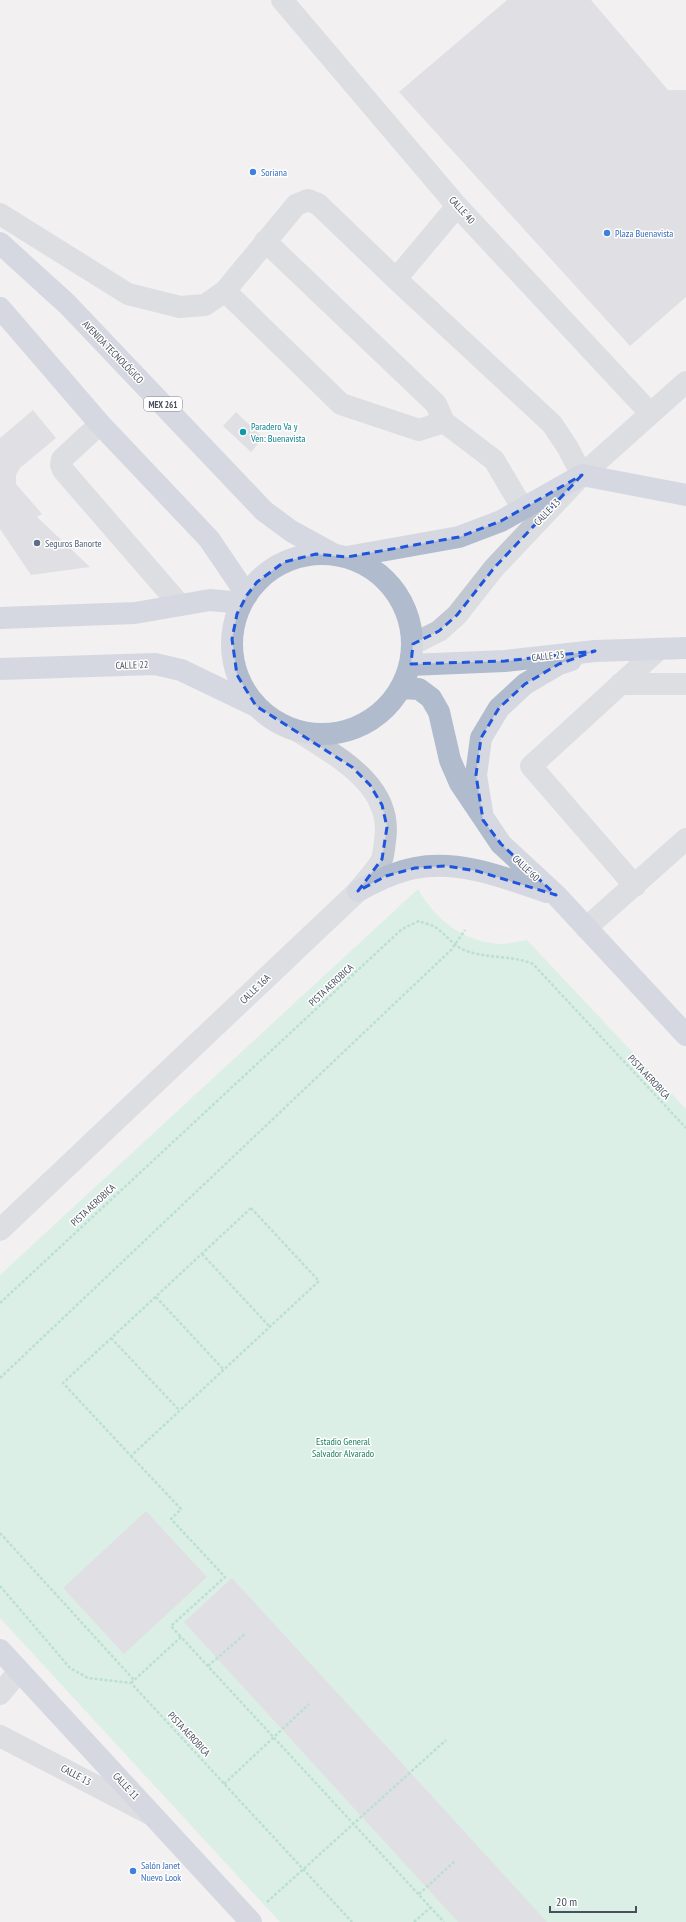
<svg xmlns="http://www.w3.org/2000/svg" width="686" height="1922" font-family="'PT Sans Narrow',sans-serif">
<rect width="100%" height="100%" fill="#f2f0f0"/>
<path fill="#c0eed9" d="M418 889C436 920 462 941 499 944 508 944 518 941 527 940L686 1109V1922H280L0 1618V1275Z"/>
<path fill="#cacbd2" d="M507 0H591L668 90H686V297L630 346 399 92Z
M33 410 56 438 20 468 16 475V484L42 514 37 517 90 567 31 575 0 529V438Z
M236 412 263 438 251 452 223 426Z
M146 1511 207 1577 124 1654 63 1588Z
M232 1578 410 1772 547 1922H458L361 1816 184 1622Z"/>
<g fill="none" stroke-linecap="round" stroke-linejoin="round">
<path stroke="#79cbb0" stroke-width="2.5" stroke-dasharray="3 2" stroke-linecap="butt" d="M251 1208 319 1281 131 1456 63 1383Z
M202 1254 270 1327
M156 1297 224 1370
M0 1303 402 929 419 921C423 923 429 924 433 926 443 931 450 942 460 948 483 960 510 954 533 964L686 1128
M111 1338 179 1410
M0 1378 451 950 465 930
M131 1456 181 1509 171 1519 225 1577 171 1626 181 1637
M0 1533 134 1680
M0 1586 70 1668 88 1678 131 1683 352 1922
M208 1666 246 1633
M131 1683 181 1637 444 1922
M224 1784 309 1704
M419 1894 455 1861
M267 1902 446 1740
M414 1922 431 1907"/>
<path stroke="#c1c8d1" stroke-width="22" d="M282 0 457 206 650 413
M0 214 128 294 180 307 205 305 225 291 296 205 308 200 318 204 396 279 552 424 568 448 582 475
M265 241 436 404 444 422 494 460 523 509
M396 279 457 206
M225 291 341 404 419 430 444 422
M100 424 62 459 61 465 63 470 180 605
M413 644 439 631 457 615 494 568 582 475 686 382
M620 684H686
M635 886 531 766 659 649
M586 928 686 839
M0 1230 358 891C364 882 378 869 382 859 384 854 384 847 385 841 394 785 337 757 298 731
M0 1694 19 1671
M0 1736 150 1814"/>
<path stroke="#b1bbce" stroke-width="22" d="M0 243 67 304 264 511 291 531 333 554
M0 308 100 424 209 539 247 595
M232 644a90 90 0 1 1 180 0a90 90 0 1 1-180 0Z
M347 557 459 537 501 521 582 475 686 495
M0 618 135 613 210 600 242 603
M410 665 505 661 595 651 686 648
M0 669 155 664 181 670 254 705
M401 688 419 689 431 698 439 712 450 760 460 783 501 844 556 895 686 1035
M482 812 476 775 481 738 499 708 525 684 559 664 571 660
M358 891C376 881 394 872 415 868 459 859 506 878 547 892
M0 1650 251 1922"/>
</g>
<path d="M0 0H686V1922H0ZM582 475 494 568 457 615 439 631 413 644 411 664 505 661 595 651 559 664 525 684 499 708 481 738 476 775 483 820 501 844 556 895 477 871 446 866 415 868 386 876 358 891 382 859 387 827 382 805 370 785 352 767 256 706 237 675 232 639 237 614 247 595 257 582 284 562 316 554 347 557 459 537 501 521Z" fill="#f2f0f0" fill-opacity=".55" fill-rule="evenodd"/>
<path fill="none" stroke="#1f54dd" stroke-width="3" stroke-dasharray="8 5" stroke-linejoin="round" d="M582 475 494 568 457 615 439 631 413 644 411 664 505 661 595 651 559 664 525 684 499 708 481 738 476 775 483 820 501 844 556 895 477 871 446 866 415 868 386 876 358 891 382 859 387 827 382 805 370 785 352 767 256 706 237 675 232 639 237 614 247 595 257 582 284 562 316 554 347 557 459 537 501 521Z"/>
<g fill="#3f7fe0" stroke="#fff" stroke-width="1.5">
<circle cx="253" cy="172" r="4"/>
<circle cx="607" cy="233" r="4"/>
<circle cx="133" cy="1871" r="4"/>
</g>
<circle fill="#0f9aa8" stroke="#fff" stroke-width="1.5" cx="243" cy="432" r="4"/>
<circle fill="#5c6f8a" stroke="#fff" stroke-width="1.5" cx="37" cy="543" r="4"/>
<g text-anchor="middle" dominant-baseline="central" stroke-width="3" stroke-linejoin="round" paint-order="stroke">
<rect fill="#fff" stroke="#7f848e" stroke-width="1" x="144" y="397" width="38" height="14" rx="3"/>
<g font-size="9" font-weight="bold" fill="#48505d">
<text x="163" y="404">MEX 261</text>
</g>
<g font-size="10" fill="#366cbe" stroke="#fff" text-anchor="start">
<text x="261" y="172">Soriana</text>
<text x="615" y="233">Plaza Buenavista</text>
<text x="141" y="1865">Salón Janet<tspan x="141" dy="12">Nuevo Look</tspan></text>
</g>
<g font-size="10" fill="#48505d" stroke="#fff">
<text transform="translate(462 210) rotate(48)">CALLE 40</text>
<text transform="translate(113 352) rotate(46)">AVENIDA TECNOLÓGICO</text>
<text transform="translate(547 512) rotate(-46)">CALLE 13</text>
<text transform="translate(548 656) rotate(-6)">CALLE 25</text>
<text transform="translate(132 665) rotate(-2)">CALLE 22</text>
<text transform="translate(526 868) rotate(43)">CALLE 60</text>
<text transform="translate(331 985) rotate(-43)">PISTA AEROBICA</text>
<text transform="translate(255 989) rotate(-44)">CALLE 16A</text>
<text transform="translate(649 1077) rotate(47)">PISTA AEROBICA</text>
<text transform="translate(93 1205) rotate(-43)">PISTA AEROBICA</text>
<text transform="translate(189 1734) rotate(47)">PISTA AEROBICA</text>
<text transform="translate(76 1775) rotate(28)">CALLE 13</text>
<text transform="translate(126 1786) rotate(47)">CALLE 11</text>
</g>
<g font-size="10" fill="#0d838f" stroke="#fff" text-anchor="start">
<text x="251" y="426">Paradero Va y<tspan x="251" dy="12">Ven: Buenavista</tspan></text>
</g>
<g font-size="10" fill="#4e5e75" stroke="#fff" text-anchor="start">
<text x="45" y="543">Seguros Banorte</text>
</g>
<g font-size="10" fill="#1a7d5b" stroke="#fff">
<text x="343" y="1441">Estadio General<tspan x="343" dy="12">Salvador Alvarado</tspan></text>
</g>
</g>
<path d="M550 1906v6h86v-6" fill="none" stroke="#48505d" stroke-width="2"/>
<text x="556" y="1906" font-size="12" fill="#48505d" stroke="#ffffff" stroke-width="3" paint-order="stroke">20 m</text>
</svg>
